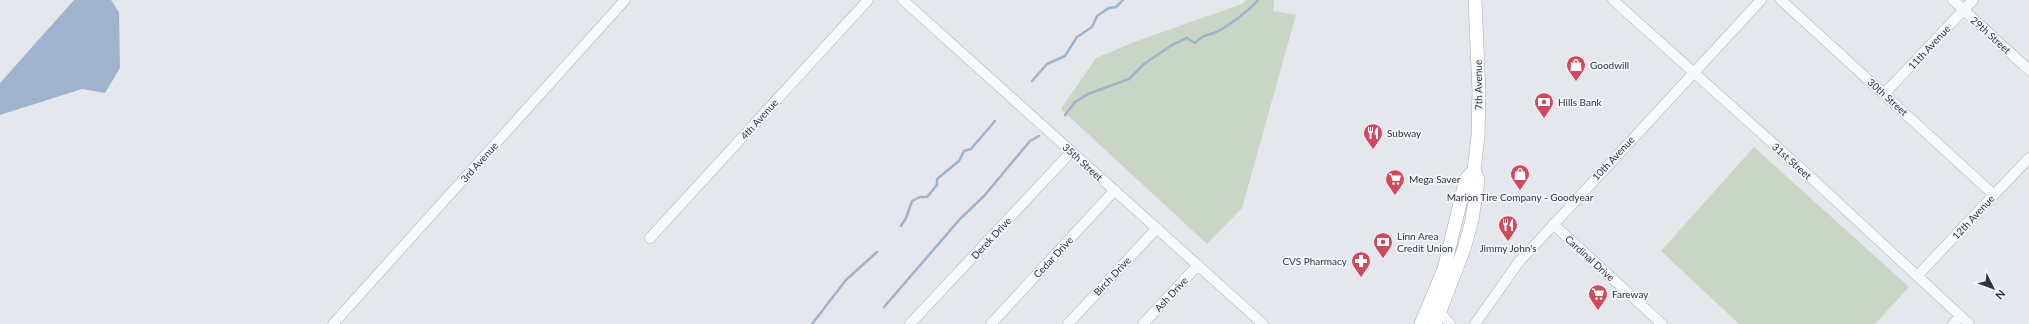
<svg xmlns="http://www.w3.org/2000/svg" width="2029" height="324" font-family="Lato,sans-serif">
<rect width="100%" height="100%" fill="#e4e7ec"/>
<path fill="#c9d6c5" d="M1246 0H1274L1273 11 1296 15 1242 208 1207 244 1061 109 1096 58 1137 41 1242 4Z
M1754 147 1909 287 1875 324H1739L1661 251Z"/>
<path fill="#9fb4cc" d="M74 0H111L119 12 120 68 105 93 82 89 0 115V83Z"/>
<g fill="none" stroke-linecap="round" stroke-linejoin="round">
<path stroke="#9fb4cc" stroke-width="2.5" d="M1032 81 1047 64 1065 56 1077 37 1092 27 1097 16 1109 8 1116 7 1123 0
M1065 115 1075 102 1088 94 1129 79 1144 64 1172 45 1187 38 1195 43C1203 35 1205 36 1214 33 1226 28 1250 10 1258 0
M901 226 906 218 912 201 920 197H927L937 185V179L959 161 964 151 971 149 995 121
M884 307 960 219 984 196 1030 141 1039 136
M812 324 846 280 877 252"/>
<g stroke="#a9aeb7" stroke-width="11">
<path id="minor" d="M903 0 1263 324
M1613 0 1806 173 1969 324
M1781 0 1994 195
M1953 0 2029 70
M1884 94 1973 0
M1553 224 1662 324
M650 238 868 0
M1917 276 2029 158
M1440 312 1450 324
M333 324 625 0
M910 324 1072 151
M991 324 1115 190
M1068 324 1157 228
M1143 324 1198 265
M1475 324 1518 263 1761 0
M1953 324 1961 316"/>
</g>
<g stroke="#a3abb8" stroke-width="14">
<path id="major" d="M1421 324 1444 269 1466 179 1474 170
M1435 324 1464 249 1472 220 1478 180 1474 170 1478 136 1479 92 1475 0"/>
</g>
<use href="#minor" stroke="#f7f8fa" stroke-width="10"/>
<use href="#major" stroke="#fff" stroke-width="13"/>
</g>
<defs>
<g id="shop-pin" transform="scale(1)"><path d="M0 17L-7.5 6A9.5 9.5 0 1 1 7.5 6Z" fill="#d1495b" stroke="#f4f6f9"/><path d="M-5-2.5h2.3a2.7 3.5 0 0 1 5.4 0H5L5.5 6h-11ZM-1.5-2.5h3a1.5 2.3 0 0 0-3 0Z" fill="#fff"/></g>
<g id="bank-pin" transform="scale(1)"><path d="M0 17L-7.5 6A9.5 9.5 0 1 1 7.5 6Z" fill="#d1495b" stroke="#f4f6f9"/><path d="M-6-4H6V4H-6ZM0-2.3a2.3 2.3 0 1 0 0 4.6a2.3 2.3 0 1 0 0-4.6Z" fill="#fff"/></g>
<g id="restaurant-pin" transform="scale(1)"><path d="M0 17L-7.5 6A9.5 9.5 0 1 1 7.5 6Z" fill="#d1495b" stroke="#f4f6f9"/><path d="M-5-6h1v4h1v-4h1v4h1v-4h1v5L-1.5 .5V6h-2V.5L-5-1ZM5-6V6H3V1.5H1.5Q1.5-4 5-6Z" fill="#fff"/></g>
<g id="supermarket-pin" transform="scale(1)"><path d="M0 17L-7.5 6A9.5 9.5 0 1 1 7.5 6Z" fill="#d1495b" stroke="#f4f6f9"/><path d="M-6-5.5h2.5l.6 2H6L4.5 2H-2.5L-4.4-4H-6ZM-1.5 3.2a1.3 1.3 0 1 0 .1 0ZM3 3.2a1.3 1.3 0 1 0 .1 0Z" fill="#fff"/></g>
<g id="pharmacy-pin" transform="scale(1)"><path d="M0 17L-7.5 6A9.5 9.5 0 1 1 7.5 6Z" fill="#d1495b" stroke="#f4f6f9"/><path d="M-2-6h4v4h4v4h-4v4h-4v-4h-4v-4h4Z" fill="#fff"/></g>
</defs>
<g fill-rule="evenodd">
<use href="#shop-pin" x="1576" y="65"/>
<use href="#bank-pin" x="1544" y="102"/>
<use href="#restaurant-pin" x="1373" y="133"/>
<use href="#shop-pin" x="1520" y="174"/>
<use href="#supermarket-pin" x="1395" y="179"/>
<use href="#restaurant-pin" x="1508" y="225"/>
<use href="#bank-pin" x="1383" y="242"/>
<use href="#pharmacy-pin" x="1361" y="261"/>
<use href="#supermarket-pin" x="1598" y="294"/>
</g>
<g text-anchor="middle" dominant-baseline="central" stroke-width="3.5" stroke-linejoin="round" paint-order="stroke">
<g font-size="10" fill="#2b3445" stroke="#f4f6f9">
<text transform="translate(1991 35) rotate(42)">29th Street</text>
<text transform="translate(1929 47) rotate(-47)">11th Avenue</text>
<text transform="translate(1478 85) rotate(-91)">7th Avenue</text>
<text transform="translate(1888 97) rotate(42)">30th Street</text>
<text transform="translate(759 119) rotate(-48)">4th Avenue</text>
<text transform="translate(1613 158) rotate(-47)">10th Avenue</text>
<text transform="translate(1792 161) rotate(42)">31st Street</text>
<text transform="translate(479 162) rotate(-48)">3rd Avenue</text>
<text transform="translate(1083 162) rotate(42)">35th Street</text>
<text transform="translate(1973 217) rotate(-47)">12th Avenue</text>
<text transform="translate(991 238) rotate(-47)">Derek Drive</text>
<text transform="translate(1053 257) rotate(-47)">Cedar Drive</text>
<text transform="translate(1590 258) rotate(42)">Cardinal Drive</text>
<text transform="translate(1112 276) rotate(-47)">Birch Drive</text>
<text transform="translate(1171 294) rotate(-47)">Ash Drive</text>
</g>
<g font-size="10" fill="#2b3445" stroke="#f4f6f9" text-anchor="start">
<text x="1590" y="65">Goodwill</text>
<text x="1558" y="102">Hills Bank</text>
<text x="1387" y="133">Subway</text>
<text x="1409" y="179">Mega Saver</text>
<text x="1520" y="197" text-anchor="middle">Marion Tire Company - Goodyear</text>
<text x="1397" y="236">Linn Area<tspan x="1397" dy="12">Credit Union</tspan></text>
<text x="1508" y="248" text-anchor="middle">Jimmy John's</text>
<text x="1347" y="261" text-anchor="end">CVS Pharmacy</text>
<text x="1612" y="294">Fareway</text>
</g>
</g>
<g transform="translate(1993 288) rotate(132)" stroke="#f4f6f9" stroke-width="3" paint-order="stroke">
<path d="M0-3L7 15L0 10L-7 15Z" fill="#2b3445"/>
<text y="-6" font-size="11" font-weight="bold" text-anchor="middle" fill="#2b3445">N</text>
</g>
</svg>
